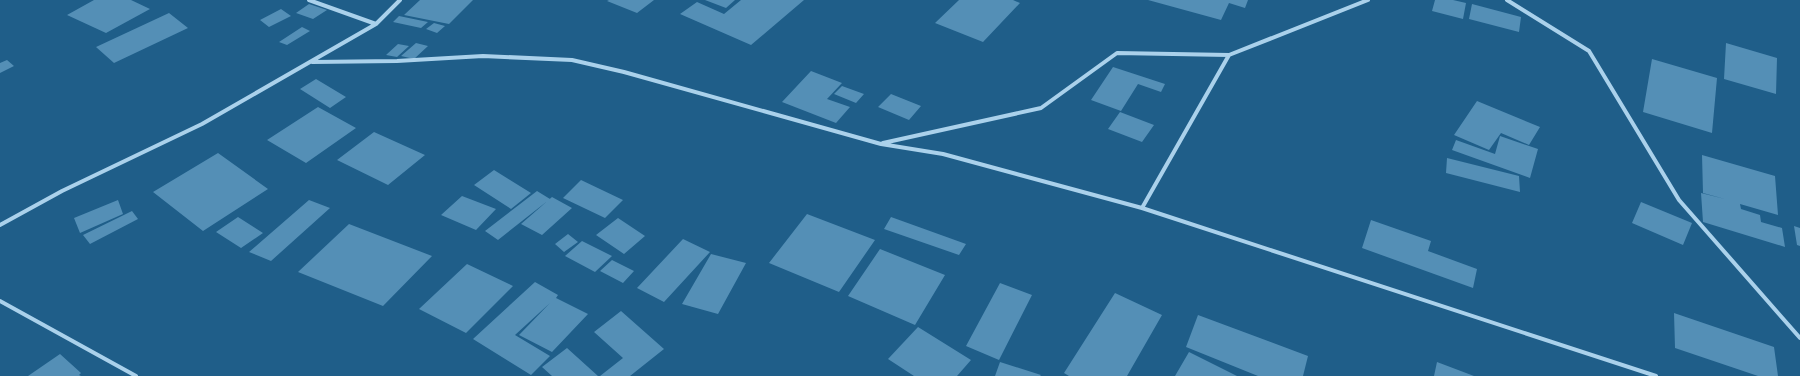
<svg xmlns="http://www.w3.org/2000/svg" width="1800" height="376" font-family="'DM Sans',sans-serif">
<rect width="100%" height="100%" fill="#1f5e89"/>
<path fill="#548fb6" d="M94 0H131L150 9 106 33 67 15Z
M420 0H473L449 24 404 15Z
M609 0H654L637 13 607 1Z
M705 0H735L726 8Z
M741 0H804L751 45 680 14 697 2 724 14Z
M959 0H1013L1020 3 983 42 935 23Z
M1148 0H1248L1245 8 1229 3 1221 20Z
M1435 0H1453L1466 3 1463 19 1432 11Z
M309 4 327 10 313 19 296 13Z
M1472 4 1521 17 1519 32 1469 19Z
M281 9 291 16 269 27 260 20Z
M169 13 188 28 114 63 96 47Z
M399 16 428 22 421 28 393 22Z
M434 23 445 26 437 33 426 29Z
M302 27 310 31 287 45 279 42Z
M416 43 428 46 414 59 401 56Z
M1726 43 1777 58 1776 94 1724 79Z
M398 44 409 46 397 57 386 55Z
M1652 59 1717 78 1712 133 1643 112Z
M7 60 14 66 0 73V63Z
M1113 67 1165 84 1161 92 1138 84 1121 111 1091 100Z
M811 71 842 83 827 99 850 107 836 123 782 102Z
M316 79 346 97 330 108 300 89Z
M842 86 864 94 856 103 834 94Z
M891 94 921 106 909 120 878 107Z
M1477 101 1540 127 1529 145 1501 133 1489 150 1454 135Z
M318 107 356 128 306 163 267 140Z
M1120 112 1154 125 1142 142 1108 129Z
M374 132 425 155 388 185 337 160Z
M1500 136 1538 149 1530 178 1452 150 1456 140 1495 154Z
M218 153 268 189 203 231 153 192Z
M1702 155 1775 176 1778 215 1740 204 1741 209 1760 215 1761 222 1782 228 1785 247 1703 222 1701 193 1725 199 1703 193Z
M1447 158 1519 176 1520 192 1446 173Z
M494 170 531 193 511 209 474 185Z
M581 180 623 200 605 218 563 198Z
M537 191 550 199 498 240 485 231Z
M462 196 496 209 476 230 441 215Z
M552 197 572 208 542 235 521 224Z
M118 200 123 214 80 233 74 218Z
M309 200 330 208 271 261 249 252Z
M1641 202 1692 223 1683 245 1632 223Z
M132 211 138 219 90 244 83 235Z
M807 214 875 240 839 292 769 263Z
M238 217 263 233 241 248 216 232Z
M891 217 966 244 959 255 884 229Z
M618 218 645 236 624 254 596 235Z
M1371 220 1431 241 1428 251 1477 269 1473 288 1362 248Z
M349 224 432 256 383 306 298 272Z
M1794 226 1800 228V246L1797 245Z
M568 234 578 242 564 252 555 244Z
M683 239 710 252 664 302 637 288Z
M582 241 612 256 595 272 565 256Z
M880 249 945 275 915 325 848 296Z
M711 254 746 263 718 314 682 304Z
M612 260 634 271 623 283 600 271Z
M467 264 513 286 466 333 419 309Z
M535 282 558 295 556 298 588 314 552 352 519 335 550 303 515 335 550 356 531 375 473 339Z
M1000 283 1032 295 999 360 966 346Z
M1115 293 1162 315 1127 376H1069L1064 373Z
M621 311 664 349 630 376H600L623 358 594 332Z
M1674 313 1774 347 1778 376H1758L1675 348Z
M1198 315 1308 356 1303 376H1258L1186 347Z
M918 327 971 360 957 376H914L888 359Z
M567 348 598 376H552L542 367Z
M1189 352 1237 376H1175Z
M60 354 81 373 79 375 81 376H28Z
M1000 362 1041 375 1040 376H995Z
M1437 362 1474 376H1434Z"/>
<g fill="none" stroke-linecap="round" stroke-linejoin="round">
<path stroke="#aad1eb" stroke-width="4" d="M309 0 376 24
M1507 0 1589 51 1679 200 1800 338
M312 62 397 61 483 56 572 60 624 72 881 144 943 154 1142 208 1656 376
M883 143 1041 108 1117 53 1229 55 1368 0
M1142 208 1229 55
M0 225 62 191 202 124 376 24 400 0
M0 301 136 376"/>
</g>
</svg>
